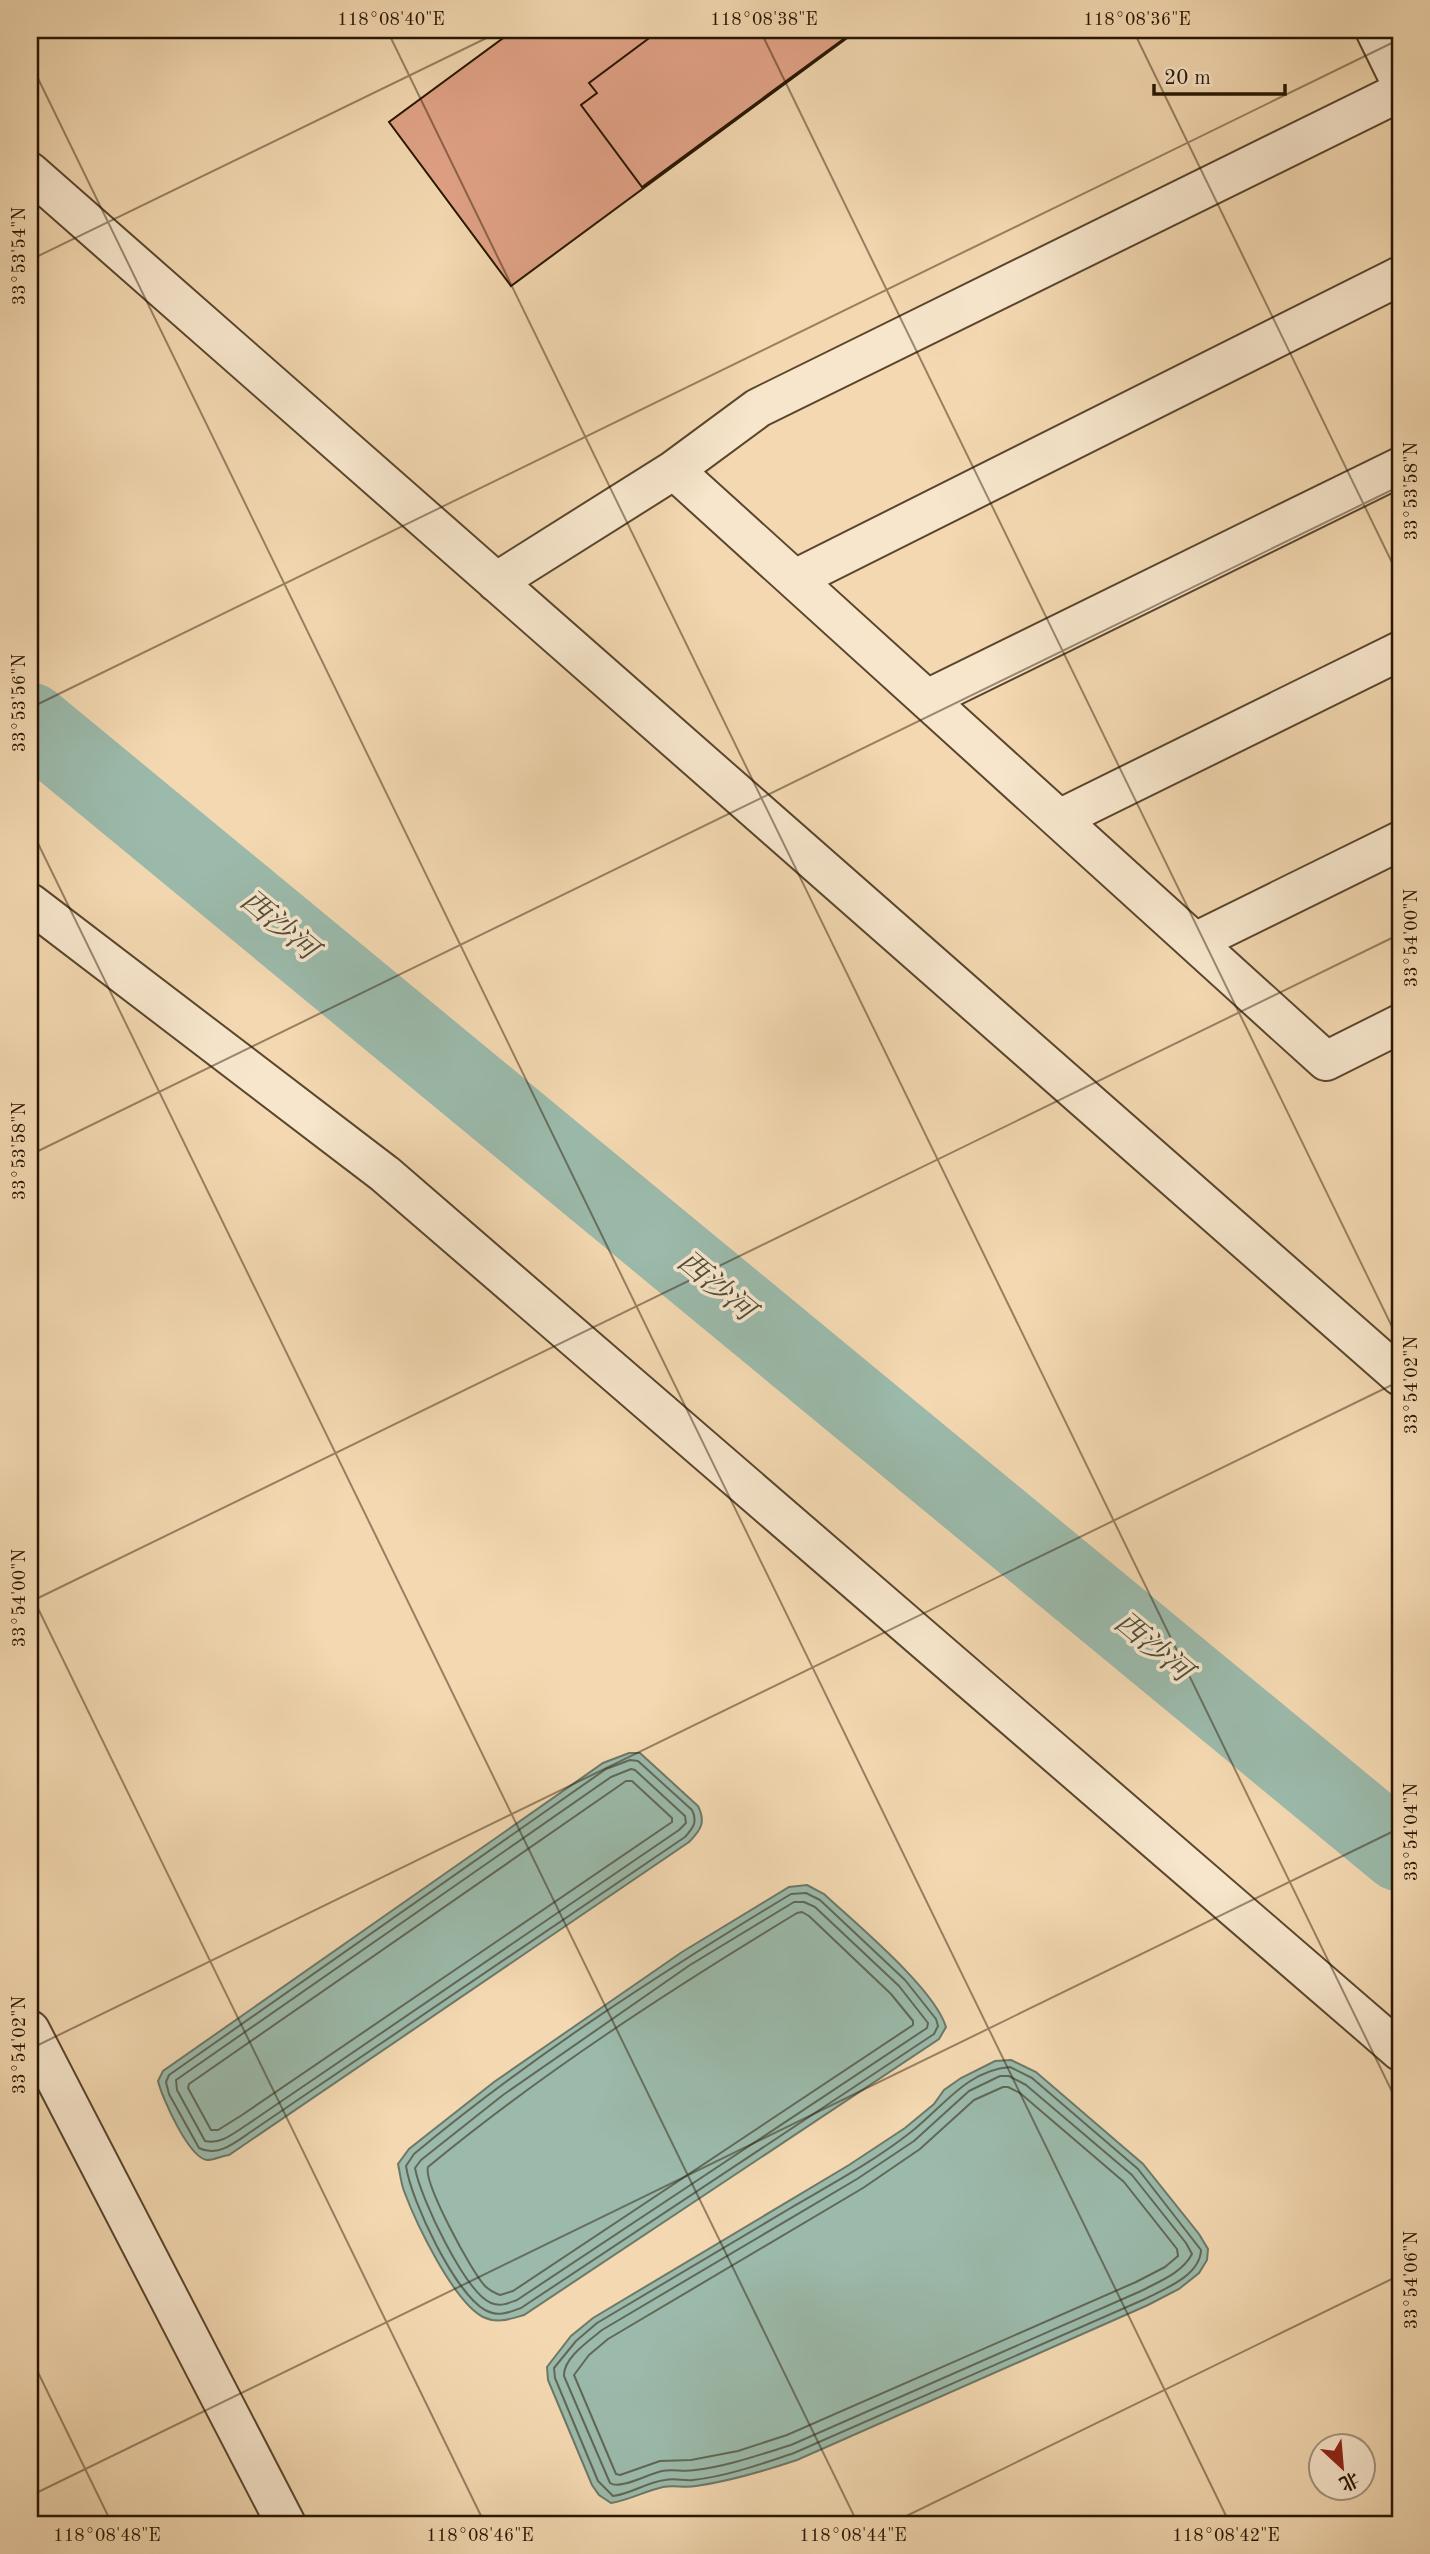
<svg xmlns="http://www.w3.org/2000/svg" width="1430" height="2554" font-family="'Old Standard TT','Noto Serif SC',serif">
<rect width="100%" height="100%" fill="#f3d8b1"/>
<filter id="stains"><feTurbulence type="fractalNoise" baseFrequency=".00286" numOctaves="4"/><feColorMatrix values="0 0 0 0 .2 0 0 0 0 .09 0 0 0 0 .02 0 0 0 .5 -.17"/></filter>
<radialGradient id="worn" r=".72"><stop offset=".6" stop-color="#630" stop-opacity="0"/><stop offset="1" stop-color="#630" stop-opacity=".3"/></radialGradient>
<path fill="#9bbaab" stroke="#6d7867" stroke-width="2" d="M629 1753H640L698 1806C706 1822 701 1830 689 1842L229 2155C222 2156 213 2160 207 2160 189 2158 162 2098 158 2081L163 2071 603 1763Z
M807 1885 824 1894C856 1924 934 1988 946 2027L939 2039 524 2315C510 2319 498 2324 483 2317 453 2301 416 2223 404 2191 401 2183 400 2173 398 2164L409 2149 494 2082 682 1952 789 1887Z
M1011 2060 1036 2072 1143 2164 1199 2234 1208 2249 1207 2260 1199 2273 1179 2289 1148 2305 797 2460C764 2471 731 2481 696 2486 685 2488 674 2485 663 2487 645 2491 630 2500 611 2503L599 2495 592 2485 548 2380 547 2367 571 2336 593 2318 849 2165 905 2128 934 2104 944 2090 961 2078 995 2061Z"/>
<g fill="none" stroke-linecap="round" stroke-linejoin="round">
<path stroke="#616856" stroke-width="2" d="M630 1760 638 1761 692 1810C698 1822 693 1828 685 1837L252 2131C237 2141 218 2158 199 2148L169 2094 166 2082 169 2075 606 1769Z
M631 1769 635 1770 685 1816 686 1823 679 1830 248 2124C235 2132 221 2145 205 2141L177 2090 176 2080 611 1777Z
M626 1781H632L672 1818V1822L242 2115 218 2130H211L188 2088 189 2084Z
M806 1893 820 1900 905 1980 936 2019 938 2026 934 2034 521 2308C508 2313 498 2317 485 2310 455 2293 411 2201 406 2166L414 2154C530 2057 662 1972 791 1894Z
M794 1902H804L815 1907 899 1986 928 2023 927 2028 517 2300C509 2303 501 2307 491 2303 465 2292 420 2197 415 2168L421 2160 503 2095 690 1965Z
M802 1912 809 1916 891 1994 913 2021V2025L513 2291 500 2295C495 2293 489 2290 485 2286 472 2273 423 2182 428 2167 543 2072 670 1990 797 1913Z
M1010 2067 1032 2078 1138 2169 1201 2250C1200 2276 1164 2289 1145 2299L794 2453C761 2464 728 2476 693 2480 684 2481 675 2478 665 2480 647 2482 631 2494 613 2496L598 2481 555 2378 554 2368 576 2341 597 2323C661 2285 725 2247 789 2209 830 2185 873 2162 911 2132 942 2108 967 2070 1010 2067Z
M1000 2076H1009L1026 2085 1132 2175 1186 2243 1192 2254C1182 2273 1160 2281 1141 2291L791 2445C759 2455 728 2466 695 2470 684 2472 672 2469 662 2471 648 2474 620 2490 610 2483L564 2376C563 2358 589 2341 602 2330L857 2179 914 2141 969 2091Z
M1003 2087H1008L1020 2093 1124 2182 1177 2249 1178 2256 1165 2267 1136 2282 787 2435 738 2451 691 2460 660 2461 620 2475 616 2474 574 2375 589 2355 608 2339 863 2188 920 2149 974 2100Z"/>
<path stroke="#9bbaab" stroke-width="79" d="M30 722 1400 1852"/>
</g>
<path fill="#e1a287" stroke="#271601" stroke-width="2" d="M514 30H858L511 286 389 122Z
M660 30H852L853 32 642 187 581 105 597 93 589 83Z"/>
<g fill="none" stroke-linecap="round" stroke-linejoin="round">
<g stroke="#5a462d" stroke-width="42">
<path id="minor" d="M1375 30 1400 81
M30 172 1400 1376
M674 470 758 408 1400 92
M795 579 1400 276
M496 582 674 470 1326 1061 1400 1024
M927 699 1400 467
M1059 819 1400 651
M30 903 385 1174 1400 2051
M1195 942 1400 841
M30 2030 286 2524"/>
</g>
<use href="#minor" stroke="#f7e6cc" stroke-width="38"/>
</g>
<path fill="none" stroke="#271601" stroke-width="2" stroke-opacity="0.45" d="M387 30 1400 2108M760 30 1400 1343M1133 30 1400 579M30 62 1230 2524M30 260 503 30M30 708 1400 39M30 827 858 2524M30 1155 1400 486M30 1592 485 2524M30 1602 1400 934M30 2049 1400 1381M30 2356 112 2524M30 2496 1400 1828M890 2524 1400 2275"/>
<g text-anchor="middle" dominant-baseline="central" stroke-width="7" stroke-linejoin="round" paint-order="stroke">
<g font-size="30" font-style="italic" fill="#504f3c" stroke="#f7e6cc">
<text transform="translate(278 926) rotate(40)">西沙河</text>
<text transform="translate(715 1287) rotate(40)">西沙河</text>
<text transform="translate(1152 1648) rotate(40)">西沙河</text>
</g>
</g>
<rect width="1430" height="2554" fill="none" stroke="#f3d8b1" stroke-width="77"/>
<g transform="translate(1342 2467) rotate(154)"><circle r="33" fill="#f7e6cc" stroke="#a4937b" stroke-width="2"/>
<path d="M0-5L12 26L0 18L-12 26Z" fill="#8f2418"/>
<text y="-10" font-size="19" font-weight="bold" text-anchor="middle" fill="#271601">北</text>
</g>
<path d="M1154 84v10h131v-10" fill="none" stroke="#271601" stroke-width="3.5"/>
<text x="1164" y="84" font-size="21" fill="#271601" stroke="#f7e6cc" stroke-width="5" paint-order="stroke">20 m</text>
<rect x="38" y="38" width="1354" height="2478" fill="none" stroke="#271601" stroke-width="2.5"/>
<g font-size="18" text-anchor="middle" fill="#271601">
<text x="391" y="25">118°08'40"E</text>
<text x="764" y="25">118°08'38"E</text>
<text x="1137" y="25">118°08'36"E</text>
<text transform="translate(19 256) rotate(-90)" y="6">33°53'54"N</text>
<text transform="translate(1411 491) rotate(-90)" y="6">33°53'58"N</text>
<text transform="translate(19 703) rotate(-90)" y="6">33°53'56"N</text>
<text transform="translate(1411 938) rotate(-90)" y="6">33°54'00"N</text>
<text transform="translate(19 1151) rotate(-90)" y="6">33°53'58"N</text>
<text transform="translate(1411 1385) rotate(-90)" y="6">33°54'02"N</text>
<text transform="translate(19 1598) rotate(-90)" y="6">33°54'00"N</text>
<text transform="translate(1411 1832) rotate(-90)" y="6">33°54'04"N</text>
<text transform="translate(19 2045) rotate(-90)" y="6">33°54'02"N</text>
<text transform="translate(1411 2280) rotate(-90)" y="6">33°54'06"N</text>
<text x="107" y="2541">118°08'48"E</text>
<text x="480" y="2541">118°08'46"E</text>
<text x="853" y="2541">118°08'44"E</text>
<text x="1226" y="2541">118°08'42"E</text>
</g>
<rect width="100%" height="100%" filter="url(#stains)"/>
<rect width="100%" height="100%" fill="url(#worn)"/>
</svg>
